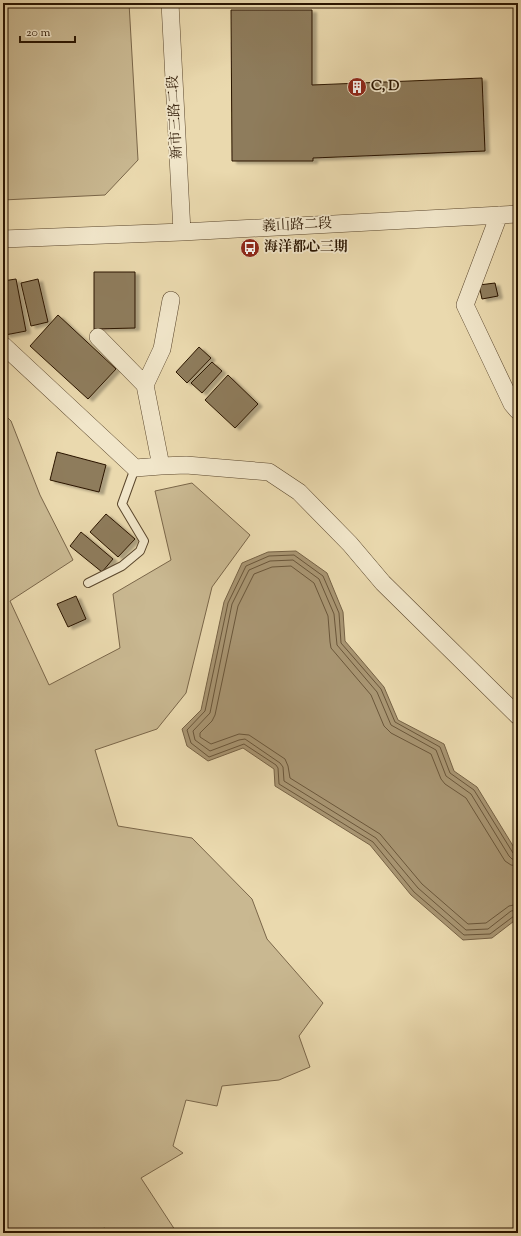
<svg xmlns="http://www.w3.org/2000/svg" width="521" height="1236" font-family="'Sorts Mill Goudy','Noto Serif TC',serif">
<defs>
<filter id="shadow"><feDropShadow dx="4.5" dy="2.5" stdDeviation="1" flood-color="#0004"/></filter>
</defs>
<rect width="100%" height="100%" fill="#ead9ae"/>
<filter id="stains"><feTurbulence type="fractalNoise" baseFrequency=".005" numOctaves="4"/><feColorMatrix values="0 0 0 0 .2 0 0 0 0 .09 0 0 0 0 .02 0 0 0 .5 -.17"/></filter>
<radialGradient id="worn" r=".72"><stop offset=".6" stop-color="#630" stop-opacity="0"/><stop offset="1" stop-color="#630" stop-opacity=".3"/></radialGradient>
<path fill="#c9b891" stroke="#7a6649" d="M3 3H129L138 160 105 195 3 200Z
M3 413 11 421 40 495 73 560 10 601 49 685 120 648 113 594 171 560 155 491 192 483 250 535 212 587 186 693 157 729 95 750 118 826 192 838 252 899 267 939 323 1003 299 1036 310 1067 279 1080 222 1086 217 1106 186 1100 173 1146 183 1153 141 1178 177 1233H106L105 1228 86 1233H3Z"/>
<path fill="#a99673" stroke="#766245" d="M296 551 327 573 343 612 345 641 384 687 398 720 444 744 454 771 477 787 518 854V918L492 938 463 940 411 895 370 845 275 786 274 769 243 748 208 761 187 746 182 729 201 710 224 602 242 563 268 552Z"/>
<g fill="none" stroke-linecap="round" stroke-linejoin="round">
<path stroke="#6a563a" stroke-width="1" d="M518 855 513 853 474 790 450 773 440 747 395 722 381 689 341 643 339 613 323 576 294 555 269 556 246 566 228 603 205 711 187 730 191 743 209 757 244 744 276 765 278 768 279 784 373 842 414 892 464 935 490 934 514 916 518 915
M518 860 512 859 509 856 471 794 446 776 436 750 391 725 377 692 337 645 334 614 319 579 293 560 270 561 249 570 232 604 210 713 193 731 195 740 210 751 239 740 245 739 280 763 283 767 284 781 376 838 418 888 466 930 488 929 511 911 518 910
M518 866 511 865 505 861 466 798 445 784 441 779 431 754 391 733 384 726 371 695 331 648 330 642 328 616 314 583 291 566 272 567 254 574 238 606 215 715 212 721 200 733V737L211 744 239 734 249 735 285 759 288 766 290 778 380 834 422 884 468 924 486 923 509 906 518 904"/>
</g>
<path fill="#8e7b5b" stroke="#2a1501" filter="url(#shadow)" d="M231 10H312V85L482 78 485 151 313 158V161H232Z
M94 272H135V328L94 329Z
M16 279 26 331 5 335 3 323V281Z
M38 279 48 322 31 326 21 283Z
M495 283 498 296 482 299 479 285Z
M58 315 116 369 88 399 30 346Z
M199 347 211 358 187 383 176 372Z
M212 362 222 371 202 393 191 383Z
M228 375 258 404 235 428 205 400Z
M57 452 106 465 99 492 50 480Z
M106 514 135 539 118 557 90 532Z
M81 532 113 559 102 572 70 546Z
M76 596 86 619 68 627 57 604Z"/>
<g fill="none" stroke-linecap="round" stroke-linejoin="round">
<g stroke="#5a462c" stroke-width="10">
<path id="lane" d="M88 583 122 566 140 551 144 541 122 504 135 468"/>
</g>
<g stroke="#5a462c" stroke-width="18">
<path id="street" d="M170 3 182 232
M499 215 465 305 512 404 518 411
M3 239 182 232 518 214
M98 337 145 385
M3 345 135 468 161 466 186 465 269 472 299 492 350 544 383 583 518 716
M161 466 145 385 162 349 171 300"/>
</g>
<use href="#lane" stroke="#f1e6ca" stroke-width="8"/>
<use href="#street" stroke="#f1e6ca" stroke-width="17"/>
</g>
<defs>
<g id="building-disc" transform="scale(1)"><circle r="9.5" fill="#8f2418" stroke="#f1e6ca"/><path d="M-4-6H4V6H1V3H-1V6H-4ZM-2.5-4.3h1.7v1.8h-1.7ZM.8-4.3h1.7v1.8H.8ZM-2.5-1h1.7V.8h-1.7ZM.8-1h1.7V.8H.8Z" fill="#fff"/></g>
<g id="bus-disc" transform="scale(1)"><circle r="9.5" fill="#8f2418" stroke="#f1e6ca"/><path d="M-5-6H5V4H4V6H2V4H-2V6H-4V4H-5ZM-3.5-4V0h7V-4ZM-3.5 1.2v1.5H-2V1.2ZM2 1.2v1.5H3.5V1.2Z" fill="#fff"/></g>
</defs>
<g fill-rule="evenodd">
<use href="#building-disc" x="357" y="87"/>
<use href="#bus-disc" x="250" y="248"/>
</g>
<g text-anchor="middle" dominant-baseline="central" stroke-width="3.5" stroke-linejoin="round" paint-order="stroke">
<g font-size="14" font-weight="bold" fill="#2a1501" stroke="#f1e6ca" text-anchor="start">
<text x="371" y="87">C, D</text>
<text x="264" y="248">海洋都心三期</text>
</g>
<g font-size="14" fill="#2a1501" stroke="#f1e6ca">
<text transform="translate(176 117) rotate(-93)">新市三路二段</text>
<text transform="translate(297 226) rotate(-3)">義山路二段</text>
</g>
</g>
<rect width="521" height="1236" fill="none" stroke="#ead9ae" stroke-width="16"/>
<rect x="4" y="4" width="513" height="1228" fill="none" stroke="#2a1501" stroke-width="2"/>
<rect x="8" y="8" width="505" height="1220" fill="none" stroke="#2a1501"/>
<path d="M20 36v6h55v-6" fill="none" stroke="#2a1501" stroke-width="2"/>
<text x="26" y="36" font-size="12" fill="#2a1501" stroke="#f1e6ca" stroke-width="3" paint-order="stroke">20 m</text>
<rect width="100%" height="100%" filter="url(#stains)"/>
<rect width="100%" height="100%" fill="url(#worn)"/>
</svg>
